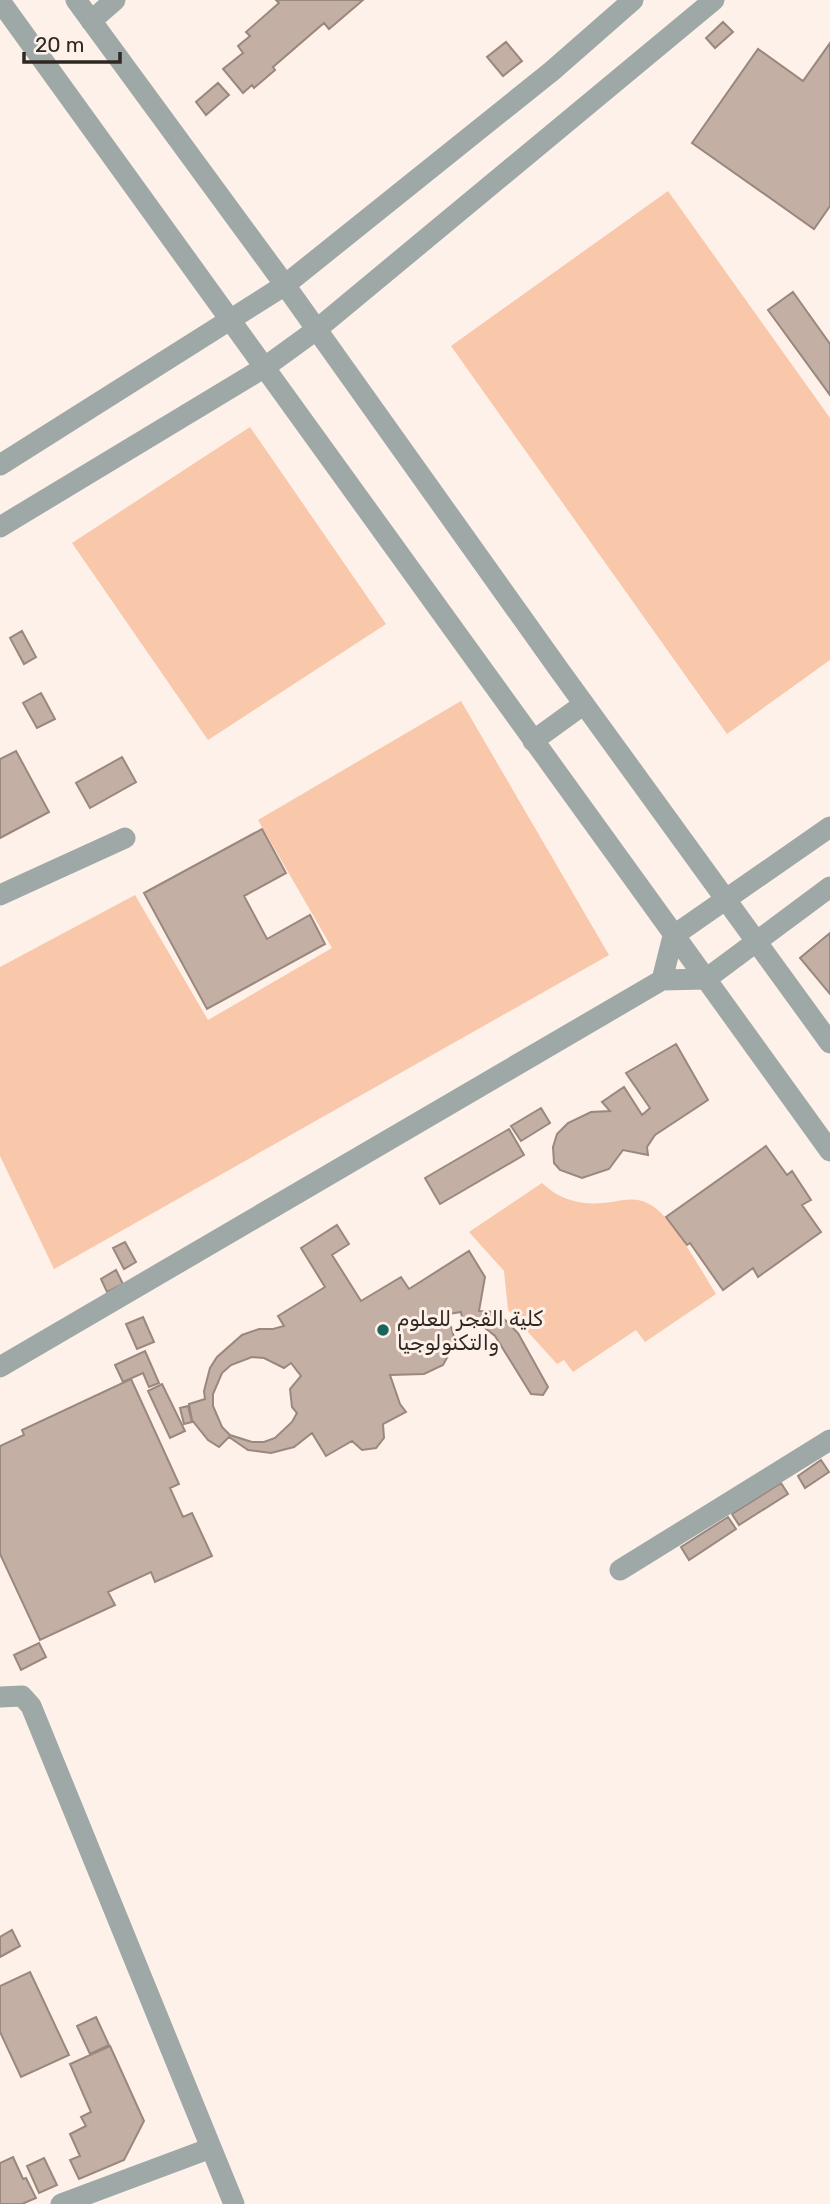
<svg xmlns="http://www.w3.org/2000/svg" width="830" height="2204" font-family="Rubik,'Noto Sans Arabic',sans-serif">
<rect width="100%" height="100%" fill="#fef1ea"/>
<path fill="#f9c7a9" d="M668 191 830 418V660L727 734 451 346Z
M250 427 386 624 208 740 72 543Z
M461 701 609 955 54 1269 0 1156V967L135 895 208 1020 332 948 258 820Z
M542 1183C562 1202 585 1206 612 1202 625 1200 636 1197 649 1204 672 1215 701 1271 716 1294L645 1342 636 1330 573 1372 564 1360 557 1364 508 1310 504 1271 469 1232Z"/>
<path fill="#c3afa4" stroke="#9a877d" stroke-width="2" fill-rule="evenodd" d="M276 0H363L329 29 324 23 273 67 275 70 254 88 252 85 243 93 223 69 243 53 238 46 250 36 246 32 279 3Z
M723 22 733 32 715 48 706 38Z
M506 42 522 61 503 76 487 57Z
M830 43V206L814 229 692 143 758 49 803 81Z
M218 83 229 95 206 115 196 102Z
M793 292 830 344V395L768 310Z
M22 631 36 657 24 664 10 638Z
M41 693 55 719 37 728 23 703Z
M16 751 49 812 0 838V759Z
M122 757 136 782 90 808 76 783Z
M262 829 286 873 244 896 267 939 310 915 325 944 207 1009 144 893Z
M830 933V994L800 958Z
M676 1044 708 1100 655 1135 647 1147 648 1155 623 1150 609 1169 582 1178 560 1170 554 1163 553 1147 557 1134 568 1123 591 1112 610 1111 602 1102 624 1087 642 1115 650 1108 626 1073Z
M541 1108 550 1123 521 1141 511 1126Z
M509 1129 524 1155 440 1204 425 1178Z
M766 1146 787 1175 792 1171 811 1200 802 1205 821 1232 758 1277 753 1268 723 1290 690 1243 687 1245 666 1217Z
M337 1225 349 1244 332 1255 361 1301 401 1277 409 1289 469 1251 485 1277 479 1311 497 1312 518 1333 548 1387 543 1395 531 1394 495 1336 480 1324 464 1328 461 1312 443 1315 451 1327 454 1337 453 1347 443 1365 424 1374 390 1375 400 1404 406 1412 383 1424 384 1438 376 1448 362 1450 352 1441 326 1456 312 1433 294 1447 271 1453 248 1450 229 1437 219 1447 208 1440 192 1420 189 1404 205 1399 204 1391 210 1368 217 1357 242 1335 259 1329H273L284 1326 278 1316 325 1287 301 1248ZM252 1357 264 1358 284 1368 291 1363 301 1376 290 1389 292 1407 297 1413 292 1422 275 1438 264 1442H252L230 1435 222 1427 213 1406V1394L222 1373 231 1365Z
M125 1242 136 1262 124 1269 113 1248Z
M116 1270 123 1284 107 1292 101 1279Z
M143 1317 154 1342 137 1349 126 1324Z
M145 1351 159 1383 149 1387 143 1373 123 1382 115 1365Z
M131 1379 179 1484 170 1488 183 1517 192 1513 212 1556 155 1582 151 1572 108 1592 115 1605 40 1640 0 1554V1446L24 1435 22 1430Z
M162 1384 185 1431 170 1438 148 1391Z
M188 1406 192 1422 184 1424 180 1408Z
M821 1460 829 1472 805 1488 798 1476Z
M781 1483 788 1494 739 1525 732 1514Z
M728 1517 736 1529 689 1560 681 1547Z
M39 1643 46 1657 21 1670 14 1655Z
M12 1930 20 1946 0 1957V1937Z
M30 1972 69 2055 21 2077 0 2032V1986Z
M96 2017 109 2045 90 2054 77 2026Z
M110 2046 144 2121 124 2160 79 2179 70 2160 80 2156 70 2134 86 2126 81 2117 91 2112 70 2064Z
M13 2157 23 2179 26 2178 36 2198 22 2204H0V2163Z
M44 2158 57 2185 39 2193 27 2166Z"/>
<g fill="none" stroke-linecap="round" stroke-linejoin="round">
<path stroke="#9ea9a7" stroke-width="21" d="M76 0 285 285 560 671 830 1043
M0 1C279 383 553 768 830 1151
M91 21 115 0
M0 465 285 285 552 71 633 0
M0 527 265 367 316 330 714 0
M533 741 584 704
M0 895 125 838
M662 980 673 936 830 827
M0 1367 662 980 706 979 830 887
M620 1570 830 1440
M0 1697 22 1696 31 1706 234 2204
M61 2204 211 2148"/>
</g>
<circle fill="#19655e" stroke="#fef1ea" stroke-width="2.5" cx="383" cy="1330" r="7"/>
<g text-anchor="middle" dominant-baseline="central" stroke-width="6" stroke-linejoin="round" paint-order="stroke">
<g font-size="21" fill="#2e2722" stroke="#fef1ea" text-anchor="start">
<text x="397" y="1318">كلية الفجر للعلوم<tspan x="397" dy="24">والتكنولوجيا</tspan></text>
</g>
</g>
<path d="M24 52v10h96v-10" fill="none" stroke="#2e2722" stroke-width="3.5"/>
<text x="35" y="52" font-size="21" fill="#2e2722" stroke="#fef1ea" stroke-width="5" paint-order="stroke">20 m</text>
</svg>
